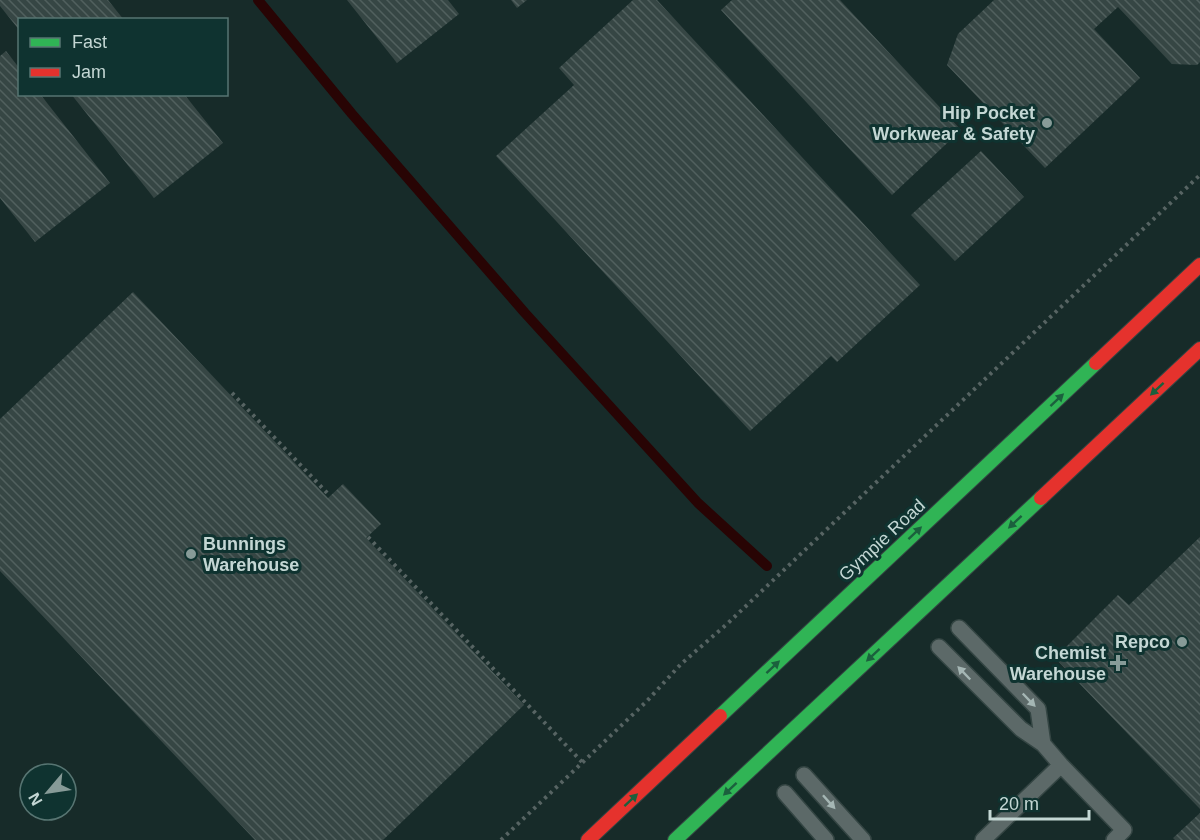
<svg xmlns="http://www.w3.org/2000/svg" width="1200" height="840" font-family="Arial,sans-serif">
<defs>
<pattern id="building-back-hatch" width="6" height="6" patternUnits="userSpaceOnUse" patternTransform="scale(1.5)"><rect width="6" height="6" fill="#364644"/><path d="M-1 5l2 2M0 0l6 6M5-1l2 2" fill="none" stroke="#51605e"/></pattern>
</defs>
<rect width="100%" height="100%" fill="#172b29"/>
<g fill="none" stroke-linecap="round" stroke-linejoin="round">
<path stroke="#280404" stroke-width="10" d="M258 0 352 114 525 313 698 503 767 566"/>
</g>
<path fill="url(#building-back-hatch)" d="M0 0H108L124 20H20V31L0 6Z
M347 0H448L459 14 397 63Z
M511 0H527L517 8Z
M633 0H657L920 285 837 362 831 356 750 431 496 156 574 85 559 68Z
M732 0H840L961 130 892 195 721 10Z
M994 0H1200V62L1197 65 1172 64 1118 7 1094 29 1140 78 1045 168 947 65 958 34Z
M6 51 20 69V94H40L110 183 35 242 0 198V56Z
M71 94H184L223 143 154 198Z
M981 151 1024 197 955 261 911 215Z
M133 292 328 498 343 484 381 524 366 538 524 705 383 840H255L0 571V419Z
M1200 537V809L1055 658 1118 595 1129 605Z
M1200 813V840H1175L1173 838Z"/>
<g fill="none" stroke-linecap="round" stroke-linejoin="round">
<g stroke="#344543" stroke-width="18">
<path id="lane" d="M959 628 1038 709 1043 744
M939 647 1021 729 1043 744 1061 765 1124 830 1114 840
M804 775 863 840
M785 793 826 840
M983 840 1061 765"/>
</g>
<g stroke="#344543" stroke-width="16">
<path id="fast" d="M720 716 1096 363
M675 840 1041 498"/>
</g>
<g stroke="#344543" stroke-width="16">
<path id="jam" d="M1096 363 1200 265
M1041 498 1200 349
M588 840 720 716"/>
</g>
<path stroke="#576463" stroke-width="4" stroke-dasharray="3 4.5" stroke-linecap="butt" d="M232 393 330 496
M368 537 582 762
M501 840 646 702 681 664 727 624 1200 175"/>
<use href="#lane" stroke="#5c6968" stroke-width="15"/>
<use href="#fast" stroke="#30b455" stroke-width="14"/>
<use href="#jam" stroke="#e5322d" stroke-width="14"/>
</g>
<defs><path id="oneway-solid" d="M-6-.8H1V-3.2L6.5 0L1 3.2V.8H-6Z" transform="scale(1.5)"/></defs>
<g fill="#1b603d">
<use href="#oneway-solid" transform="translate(1157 389) rotate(137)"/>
<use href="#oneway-solid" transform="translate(1057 400) rotate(-43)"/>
<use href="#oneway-solid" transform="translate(1015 522) rotate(137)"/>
<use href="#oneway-solid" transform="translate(915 533) rotate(-43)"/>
<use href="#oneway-solid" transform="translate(873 655) rotate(137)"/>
<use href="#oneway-solid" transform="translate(773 667) rotate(-43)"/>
<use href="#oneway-solid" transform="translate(730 789) rotate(137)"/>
<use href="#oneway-solid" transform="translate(631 800) rotate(-43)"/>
</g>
<g fill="#a5b6b4">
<use href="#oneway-solid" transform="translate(964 673) rotate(-134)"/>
<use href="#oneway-solid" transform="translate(1029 700) rotate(46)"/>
<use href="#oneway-solid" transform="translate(829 802) rotate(48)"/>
</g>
<g fill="#879b98" stroke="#0f3330" stroke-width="2">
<circle cx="1047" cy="123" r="6"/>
<circle cx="191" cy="554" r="6"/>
<circle cx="1182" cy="642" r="6"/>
<path d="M1115 654h6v6h6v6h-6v6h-6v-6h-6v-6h6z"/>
</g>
<g text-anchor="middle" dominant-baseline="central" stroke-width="6" stroke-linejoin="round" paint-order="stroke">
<g font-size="18" font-weight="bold" fill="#c4d7d4" stroke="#0f3330" text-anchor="end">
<text x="1035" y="113">Hip Pocket<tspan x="1035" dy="21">Workwear &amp; Safety</tspan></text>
<text x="203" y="544" text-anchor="start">Bunnings<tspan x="203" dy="21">Warehouse</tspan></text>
<text x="1170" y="642">Repco</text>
<text x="1106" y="653">Chemist<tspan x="1106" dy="21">Warehouse</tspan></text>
</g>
<g font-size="18" fill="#c4d7d4" stroke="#0f3330">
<text transform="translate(882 540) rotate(-43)">Gympie Road</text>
</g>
</g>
<rect x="18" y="18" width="210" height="78" fill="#0f3330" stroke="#577572" stroke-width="1.5"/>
<rect x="30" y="38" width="30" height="9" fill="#30b455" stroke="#577572" stroke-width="1.5"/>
<text x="72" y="48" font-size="18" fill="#c4d7d4">Fast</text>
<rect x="30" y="68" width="30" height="9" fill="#e5322d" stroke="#577572" stroke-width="1.5"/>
<text x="72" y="78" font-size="18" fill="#c4d7d4">Jam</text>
<g transform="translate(48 792) rotate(241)"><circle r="28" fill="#0f3330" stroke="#577572" stroke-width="1.5"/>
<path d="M0-4.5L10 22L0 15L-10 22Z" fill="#879b98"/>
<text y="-9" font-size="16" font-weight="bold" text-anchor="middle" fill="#c4d7d4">N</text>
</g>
<path d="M990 810v9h99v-9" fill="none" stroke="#c4d7d4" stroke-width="3"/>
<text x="999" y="810" font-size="18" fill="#c4d7d4" stroke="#0f3330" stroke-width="4.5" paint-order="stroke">20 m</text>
</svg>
